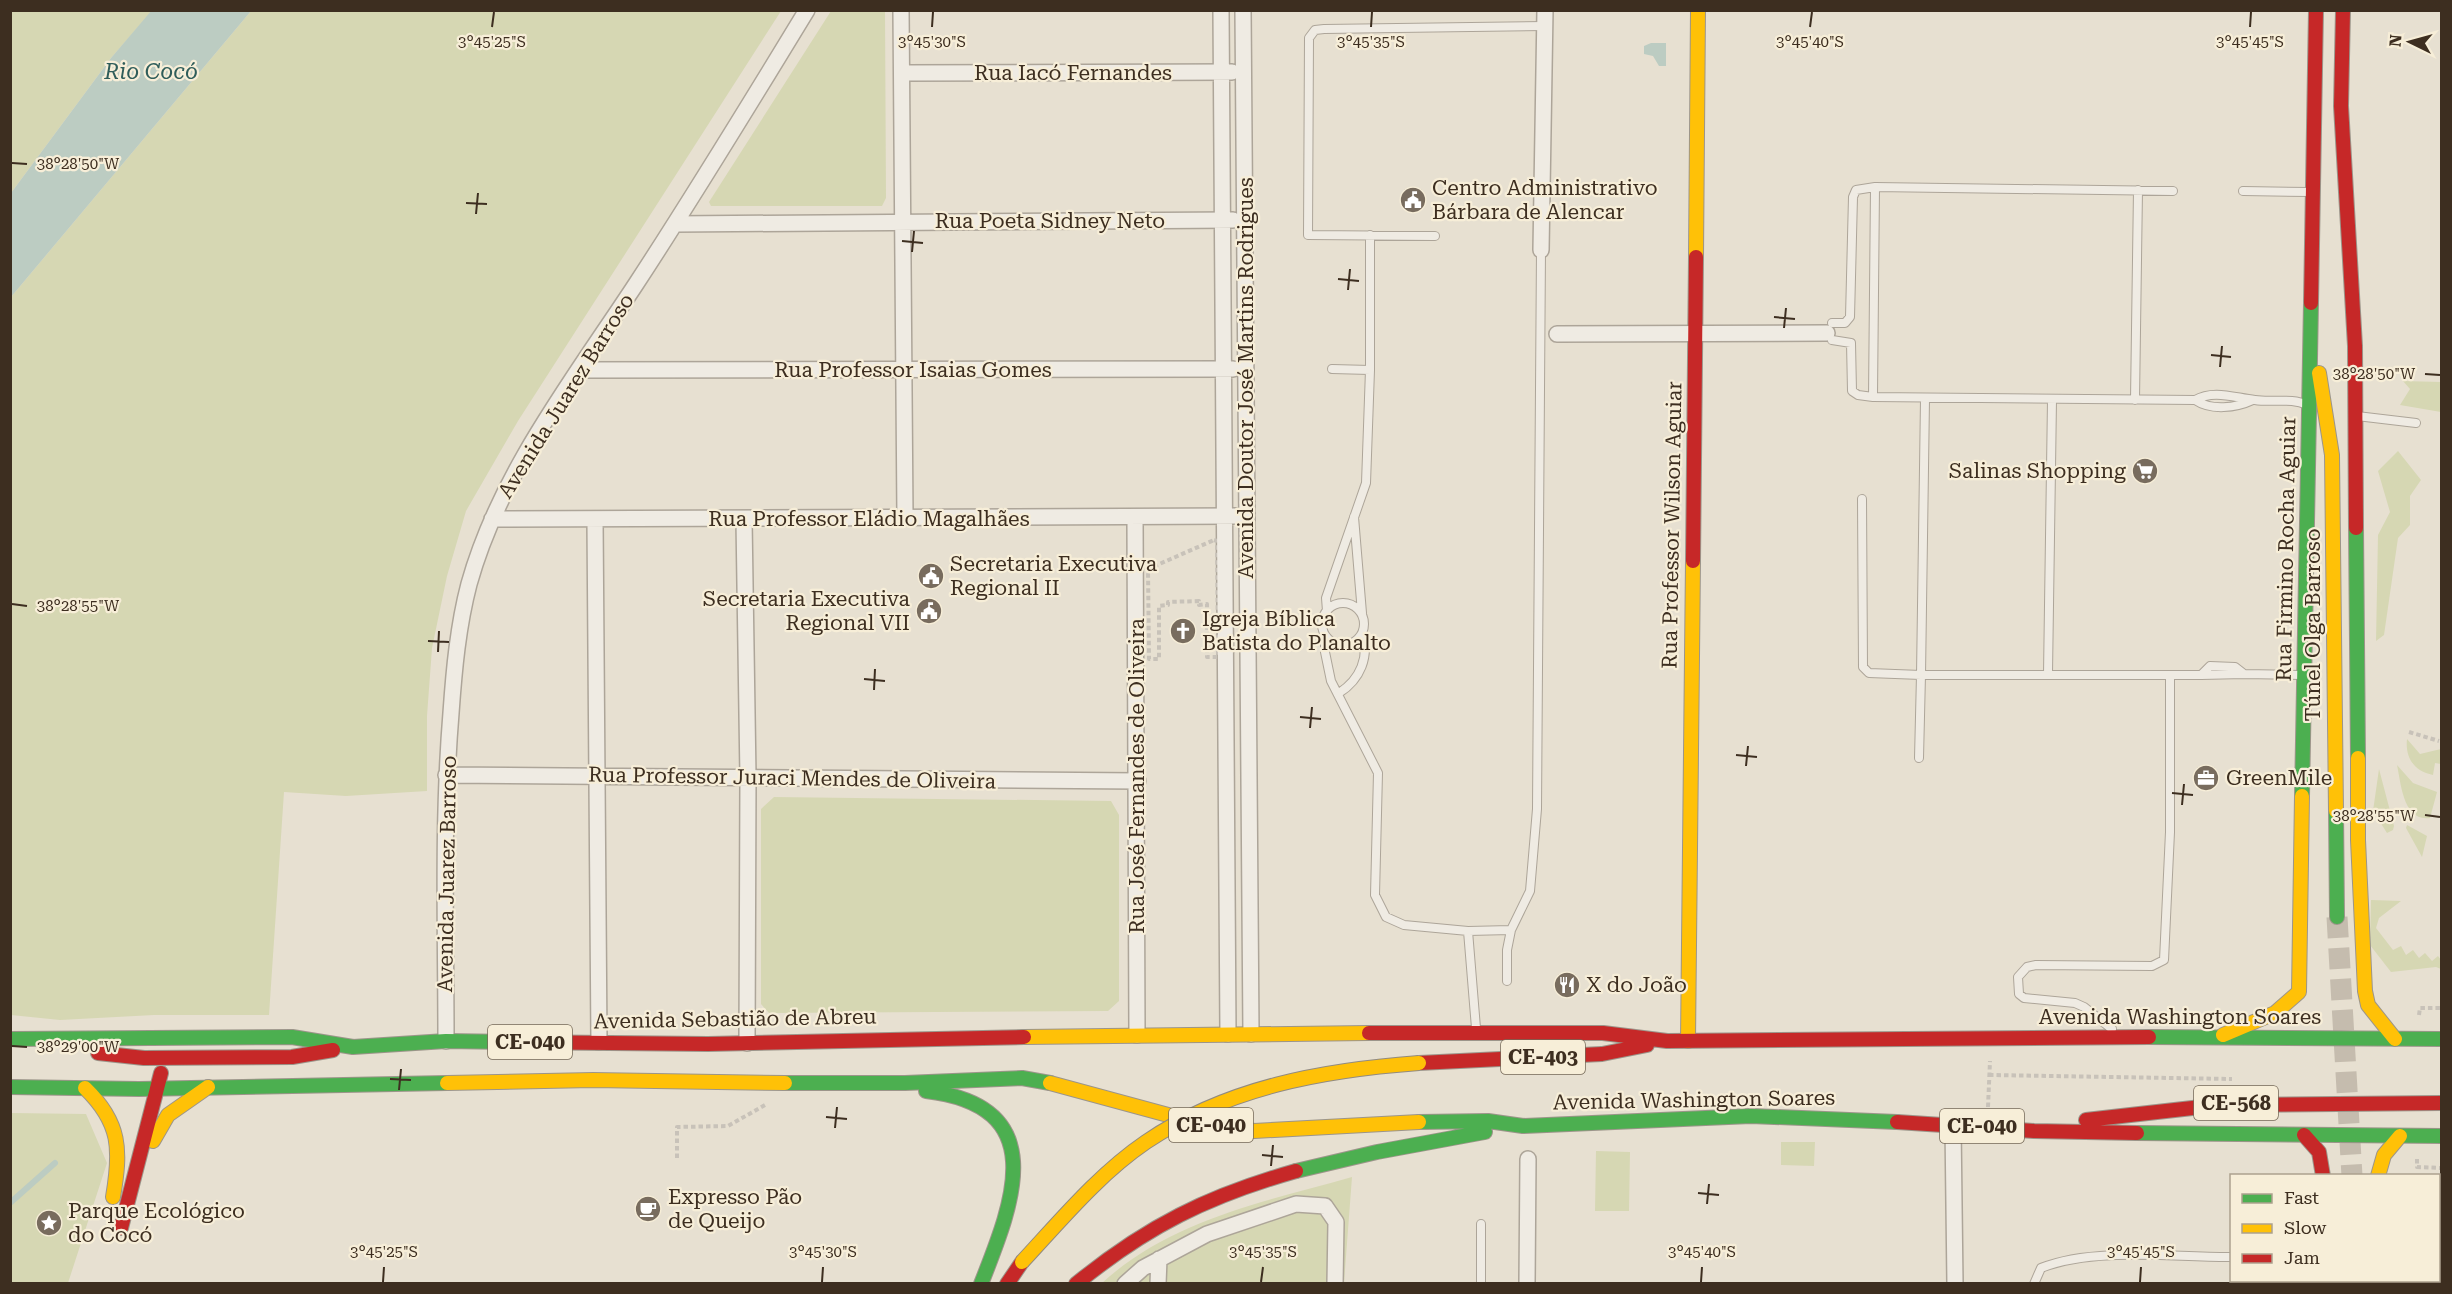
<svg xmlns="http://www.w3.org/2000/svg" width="2452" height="1294" font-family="'Roboto Serif',serif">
<rect width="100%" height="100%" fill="#e7e0d1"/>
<path fill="#d6d7b3" d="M11 11H152L111 58 11 193Z
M251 11H781L518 421 466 511 447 576 432 648 427 716V791L346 796 284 792 269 1015H154L60 1020 11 1015V297Z
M831 11H885L886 198 882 206H711L709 202Z
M2403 381 2441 382V412L2400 405 2410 389Z
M2398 451 2421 480 2410 496V525L2398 538 2384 635 2376 641 2378 535 2390 512 2378 471Z
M2407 739 2420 754 2441 749V764L2435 763 2433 775C2414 771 2405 758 2407 739Z
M2397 765 2413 783 2437 792 2430 818C2403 822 2401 783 2397 765Z
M2379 769 2394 826 2393 830 2387 833 2373 811Z
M774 797 1111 801 1119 815V1001L1108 1011 769 1013 761 1004V809Z
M2407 825 2427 836 2422 857 2406 828Z
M2371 900 2401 901 2379 918 2376 928 2393 950 2401 946 2406 955 2413 950 2419 958 2425 953 2432 961 2438 956 2441 960V969L2436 967 2391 972 2370 945Z
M11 1113 86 1114 107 1163 68 1283 11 1284Z
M1781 1142H1815L1814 1166 1781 1165Z
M1596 1151 1630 1152 1629 1211H1595Z
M1352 1177 1344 1283 1101 1284C1170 1220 1264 1202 1352 1177Z"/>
<path fill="#bcccc2" d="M152 10 251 11 11 297V193L111 58Z
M1651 43H1666V66H1659L1653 56 1644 54V46Z"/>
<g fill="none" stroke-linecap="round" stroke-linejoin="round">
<path stroke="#bcccc2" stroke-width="6" d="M10 1203 55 1163"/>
<path stroke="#c5bcae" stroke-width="21" stroke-dasharray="21 10" stroke-linecap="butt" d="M2337 917 2352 1176"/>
<g stroke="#ada599" stroke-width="10">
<path id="lane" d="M1875 187 1873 397 2195 400C2214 389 2235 398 2255 400 2273 403 2291 397 2307 405
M2243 191 2310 192
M1435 236 1308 235 1309 38 1315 30 1324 29 1545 26
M1832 323H1845L1850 317 1853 197 1856 190 1875 187 2173 191
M1832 340 1851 343 1852 391 1858 395 1873 397
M1332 369 1370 370
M1925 399 1921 675H2201L2210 666 2235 667 2244 674 2303 675
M2135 400 2138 190
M2195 400C2211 411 2236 408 2253 400
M2357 416 2416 423
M1862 499 1863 667 1869 673 1921 675 1919 758
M1354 517 1362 613
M1322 624a21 21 0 1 1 42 0a21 21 0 1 1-42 0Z
M1327 611 1326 598 1366 483 1370 370V235
M1325 636V652L1331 681 1378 773 1375 895 1386 917 1404 925 1468 931 1476 1028
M2048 674 2052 400
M2201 675 2244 674
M1339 693C1361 679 1369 657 1363 633
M1468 931 1511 930
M1507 981V950L1511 930 1530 891 1537 809 1541 250
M2112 1029 2084 1007 2075 1003 2024 998 2019 994 2018 977 2027 967 2036 965 2152 966 2164 960 2170 832V675
M1481 1224V1284
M2034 1284 2041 1268C2093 1247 2175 1257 2232 1257"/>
</g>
<g stroke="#ada599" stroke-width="18">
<path id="street" d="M901 10 905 518
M1221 10 1228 1034
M1243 10 1251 1034
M902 73 1232 72
M675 224 1233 220
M1541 250 1545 10
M1557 334 1827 333
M579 370 1233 369
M1135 517 1137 1035
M492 519 1235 516
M595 520 599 1042
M744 520 748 777 747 1043
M446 775 1138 781
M446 1041C446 932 442 822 451 713 454 670 458 626 469 584 500 473 573 380 636 284 695 194 751 102 807 10
M1953 1125 1955 1284
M1125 1284 1143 1268 1207 1234 1296 1204 1325 1206 1336 1222 1335 1284
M1158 1284 1159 1259
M1527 1284 1528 1159"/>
</g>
<g stroke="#9c958a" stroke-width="16">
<path id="fast" d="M2356 528 2358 758
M2302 796 2311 303
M2336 811 2337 917
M2149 1037 2442 1039
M10 1039 292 1037 353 1047 446 1041 512 1042
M785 1083H905L1022 1078 1050 1083
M10 1087 139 1089 447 1083
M926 1091C1053 1106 1013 1203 981 1284
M1419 1122 1488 1121 1523 1126
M1523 1126 1751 1116 1897 1122
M2137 1133 2442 1136
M1296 1171 1377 1152 1485 1132"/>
</g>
<g stroke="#9c958a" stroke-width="16">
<path id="slow" d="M1696 257 1698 10
M2319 373 2332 455 2336 811
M2358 758V840L2365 991 2368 1005 2395 1039
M2223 1035 2275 1013 2299 992 2302 796
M1024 1037 1369 1033
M1688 1041 1693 561
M447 1083 593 1080 785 1083
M1050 1083 1194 1122 1254 1131 1419 1122
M85 1088C121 1123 121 1150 113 1197
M153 1141 168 1115 208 1087
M2378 1176 2384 1155 2400 1136
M2331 1280V1284
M2381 1280V1284"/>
</g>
<g stroke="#9c958a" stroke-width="16">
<path id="jam" d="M2343 10 2341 106 2355 346 2356 528
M2311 303 2316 10
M1693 561 1696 257
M1369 1033H1603L1667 1041
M1667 1041 2149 1037
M512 1042 708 1044 1024 1037
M98 1053 144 1058 292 1057 333 1050
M1419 1063 1602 1054 1647 1045
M2086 1120 2219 1105 2442 1103
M1897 1122 2034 1131 2137 1133
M2304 1135 2319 1152 2323 1176
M121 1228 161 1073
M2357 1280V1284
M1007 1284 1022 1262
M1076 1284C1147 1226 1208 1196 1296 1171"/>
</g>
<path stroke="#c8c2b9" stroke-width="4" stroke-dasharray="4.5 3" stroke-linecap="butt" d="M1214 540 1217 541 1218 657H1207V604L1199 605V601L1168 602V605L1159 606V659H1149L1148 569Z
M2409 732 2439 741
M2419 1015 2420 1008H2442
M1989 1075 2232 1079
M1988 1107 1990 1061
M677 1158V1127L728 1126 765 1105
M2417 1159V1167L2442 1168"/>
<use href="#lane" stroke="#efebe3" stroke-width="8"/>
<use href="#street" stroke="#efebe3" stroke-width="15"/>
<use href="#fast" stroke="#4caf50" stroke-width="14"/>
<use href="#slow" stroke="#ffc107" stroke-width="14"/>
<use href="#jam" stroke="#c62828" stroke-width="14"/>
<g stroke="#928b80" stroke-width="16" stroke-linecap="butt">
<path id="slow-bridge" d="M1022 1262C1061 1220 1099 1174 1146 1142 1227 1087 1324 1070 1419 1063"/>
</g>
<use href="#slow-bridge" stroke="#ffc107" stroke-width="14"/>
</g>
<path fill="none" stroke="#3d2e20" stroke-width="2" d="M492 27 494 12M932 27 933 12M1371 27 1372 12M1810 27 1812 12M2250 27 2251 12M12 163 27 164M466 203 487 204M476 214 478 193M902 241 923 243M912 252 914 231M1338 279 1359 281M1348 290 1350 269M1774 317 1795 319M1784 328 1786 308M2211 355 2231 357M2220 367 2222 346M2425 374 2440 375M12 604 27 606M428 641 449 642M438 652 439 631M864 679 885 681M874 690 875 669M1300 717 1321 719M1310 728 1312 707M1736 755 1757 757M1746 766 1748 746M2172 793 2193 795M2182 805 2184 784M2425 815 2440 817M12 1046 27 1047M390 1079 411 1080M399 1090 401 1069M826 1117 847 1119M835 1128 837 1107M1262 1155 1283 1157M1271 1166 1273 1145M1698 1193 1719 1195M1707 1204 1709 1184M383 1282 384 1267M822 1282 823 1267M1261 1282 1263 1267M1701 1282 1702 1267M2140 1282 2141 1267"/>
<defs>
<g id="civic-disc" transform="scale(1.35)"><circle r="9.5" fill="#786c5e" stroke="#f7eed8"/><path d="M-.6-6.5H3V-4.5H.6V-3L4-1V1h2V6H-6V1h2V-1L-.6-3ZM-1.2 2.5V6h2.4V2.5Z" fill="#fff"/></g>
<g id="supermarket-disc" transform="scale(1.35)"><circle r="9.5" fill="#786c5e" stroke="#f7eed8"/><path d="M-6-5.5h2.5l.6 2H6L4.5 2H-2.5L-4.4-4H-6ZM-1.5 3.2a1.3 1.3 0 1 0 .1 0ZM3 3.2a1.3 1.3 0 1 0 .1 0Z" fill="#fff"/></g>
<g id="church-disc" transform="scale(1.35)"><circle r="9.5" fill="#786c5e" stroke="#f7eed8"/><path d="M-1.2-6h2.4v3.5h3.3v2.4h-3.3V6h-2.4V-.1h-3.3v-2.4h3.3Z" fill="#fff"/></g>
<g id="office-disc" transform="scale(1.35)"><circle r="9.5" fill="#786c5e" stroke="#f7eed8"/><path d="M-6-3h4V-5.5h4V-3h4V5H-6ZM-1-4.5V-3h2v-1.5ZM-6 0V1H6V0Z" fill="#fff"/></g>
<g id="restaurant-disc" transform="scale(1.35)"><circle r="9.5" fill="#786c5e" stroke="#f7eed8"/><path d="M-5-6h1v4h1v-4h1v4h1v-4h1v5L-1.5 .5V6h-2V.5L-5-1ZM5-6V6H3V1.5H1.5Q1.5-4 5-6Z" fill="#fff"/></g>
<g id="cafe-disc" transform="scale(1.35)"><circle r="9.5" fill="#786c5e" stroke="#f7eed8"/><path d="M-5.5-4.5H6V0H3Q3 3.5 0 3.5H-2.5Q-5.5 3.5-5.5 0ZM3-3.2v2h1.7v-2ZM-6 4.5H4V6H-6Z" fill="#fff"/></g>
<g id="sight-disc" transform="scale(1.35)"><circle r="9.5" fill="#786c5e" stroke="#f7eed8"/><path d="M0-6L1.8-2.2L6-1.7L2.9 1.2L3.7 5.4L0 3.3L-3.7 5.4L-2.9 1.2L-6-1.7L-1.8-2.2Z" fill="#fff"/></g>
</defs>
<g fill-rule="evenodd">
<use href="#civic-disc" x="1413" y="200"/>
<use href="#supermarket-disc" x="2145" y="471"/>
<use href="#civic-disc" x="931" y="576"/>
<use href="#civic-disc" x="929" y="611"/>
<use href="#church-disc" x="1183" y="631"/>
<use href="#office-disc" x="2206" y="778"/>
<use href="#restaurant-disc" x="1567" y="985"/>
<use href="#cafe-disc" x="648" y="1209"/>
<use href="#sight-disc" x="49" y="1223"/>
</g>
<g text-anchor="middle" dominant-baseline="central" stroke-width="4.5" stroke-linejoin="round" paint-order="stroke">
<g fill="#f7eed8" stroke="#756857" stroke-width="1.5">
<rect x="488" y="1025" width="84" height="34" rx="4.5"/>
<rect x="1501" y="1040" width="84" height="34" rx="4.5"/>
<rect x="2194" y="1086" width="84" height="34" rx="4.5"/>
<rect x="1169" y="1108" width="84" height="34" rx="4.5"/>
<rect x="1940" y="1109" width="84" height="34" rx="4.5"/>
</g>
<g font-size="20" font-weight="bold" fill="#3d2e20">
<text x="530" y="1042">CE-040</text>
<text x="1543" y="1057">CE-403</text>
<text x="2236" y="1103">CE-568</text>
<text x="1211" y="1125">CE-040</text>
<text x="1982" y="1126">CE-040</text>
</g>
<g font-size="21" fill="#3d2e20" stroke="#f7eed8">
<text x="1073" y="73">Rua Iacó Fernandes</text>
<text x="1050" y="221">Rua Poeta Sidney Neto</text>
<text x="913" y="370">Rua Professor Isaias Gomes</text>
<text transform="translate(1246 378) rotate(-90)">Avenida Doutor José Martins Rodrigues</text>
<text transform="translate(566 396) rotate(-58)">Avenida Juarez Barroso</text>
<text x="869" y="519">Rua Professor Eládio Magalhães</text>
<text transform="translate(1672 525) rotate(-89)">Rua Professor Wilson Aguiar</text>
<text transform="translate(2286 549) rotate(-89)">Rua Firmino Rocha Aguiar</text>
<text transform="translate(2313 625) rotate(-90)">Túnel Olga Barroso</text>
<text transform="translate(1137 776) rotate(-90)">Rua José Fernandes de Oliveira</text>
<text transform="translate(792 778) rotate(1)">Rua Professor Juraci Mendes de Oliveira</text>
<text transform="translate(447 874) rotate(-89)">Avenida Juarez Barroso</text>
<text x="2180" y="1017">Avenida Washington Soares</text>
<text transform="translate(735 1019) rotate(-1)">Avenida Sebastião de Abreu</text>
<text transform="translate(1694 1100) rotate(-1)">Avenida Washington Soares</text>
</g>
<g font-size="21" fill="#3d2e20" stroke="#f7eed8" text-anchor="start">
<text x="1432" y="188">Centro Administrativo<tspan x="1432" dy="24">Bárbara de Alencar</tspan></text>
<text x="2126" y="471" text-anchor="end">Salinas Shopping</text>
<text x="950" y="564">Secretaria Executiva<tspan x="950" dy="24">Regional II</tspan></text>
<text x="910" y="599" text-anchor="end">Secretaria Executiva<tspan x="910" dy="24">Regional VII</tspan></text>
<text x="1202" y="619">Igreja Bíblica<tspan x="1202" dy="24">Batista do Planalto</tspan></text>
<text x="2226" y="778">GreenMile</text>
<text x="1586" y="985">X do João</text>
<text x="668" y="1197">Expresso Pão<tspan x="668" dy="24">de Queijo</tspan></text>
<text x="68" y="1211">Parque Ecológico<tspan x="68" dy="24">do Cocó</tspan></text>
</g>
<g font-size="22" font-style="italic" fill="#2f5d5a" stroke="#f7eed8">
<text x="151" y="71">Rio Cocó</text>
</g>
</g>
<g font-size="15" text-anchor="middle" fill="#3d2e20" stroke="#f7eed8" stroke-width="4.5" stroke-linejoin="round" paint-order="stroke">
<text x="492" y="47">3°45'25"S</text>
<text x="932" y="47">3°45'30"S</text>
<text x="1371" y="47">3°45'35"S</text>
<text x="1810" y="47">3°45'40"S</text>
<text x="2250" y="47">3°45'45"S</text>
<text x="78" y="169">38°28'50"W</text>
<text x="2374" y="379">38°28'50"W</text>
<text x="78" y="611">38°28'55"W</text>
<text x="2374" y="821">38°28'55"W</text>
<text x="78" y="1052">38°29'00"W</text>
<text x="384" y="1257">3°45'25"S</text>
<text x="823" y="1257">3°45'30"S</text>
<text x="1263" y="1257">3°45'35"S</text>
<text x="1702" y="1257">3°45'40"S</text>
<text x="2141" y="1257">3°45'45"S</text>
</g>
<rect width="2452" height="1294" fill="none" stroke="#3d2e20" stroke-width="24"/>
<rect x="2230" y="1174" width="210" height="108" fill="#f7eed8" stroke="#ada18e" stroke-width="1.5"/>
<rect x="2242" y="1194" width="30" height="9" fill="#4caf50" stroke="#ada18e" stroke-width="1.5"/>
<text x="2284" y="1204" font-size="18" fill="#3d2e20">Fast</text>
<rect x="2242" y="1224" width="30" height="9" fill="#ffc107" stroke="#ada18e" stroke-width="1.5"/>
<text x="2284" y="1234" font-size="18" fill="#3d2e20">Slow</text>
<rect x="2242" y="1254" width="30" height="9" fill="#c62828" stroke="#ada18e" stroke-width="1.5"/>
<text x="2284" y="1264" font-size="18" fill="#3d2e20">Jam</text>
<g transform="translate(2410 42) rotate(275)" stroke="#f7eed8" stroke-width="4.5" paint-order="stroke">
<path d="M0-4.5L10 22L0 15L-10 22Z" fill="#3d2e20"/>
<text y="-9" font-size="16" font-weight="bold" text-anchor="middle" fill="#3d2e20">N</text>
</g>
</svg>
